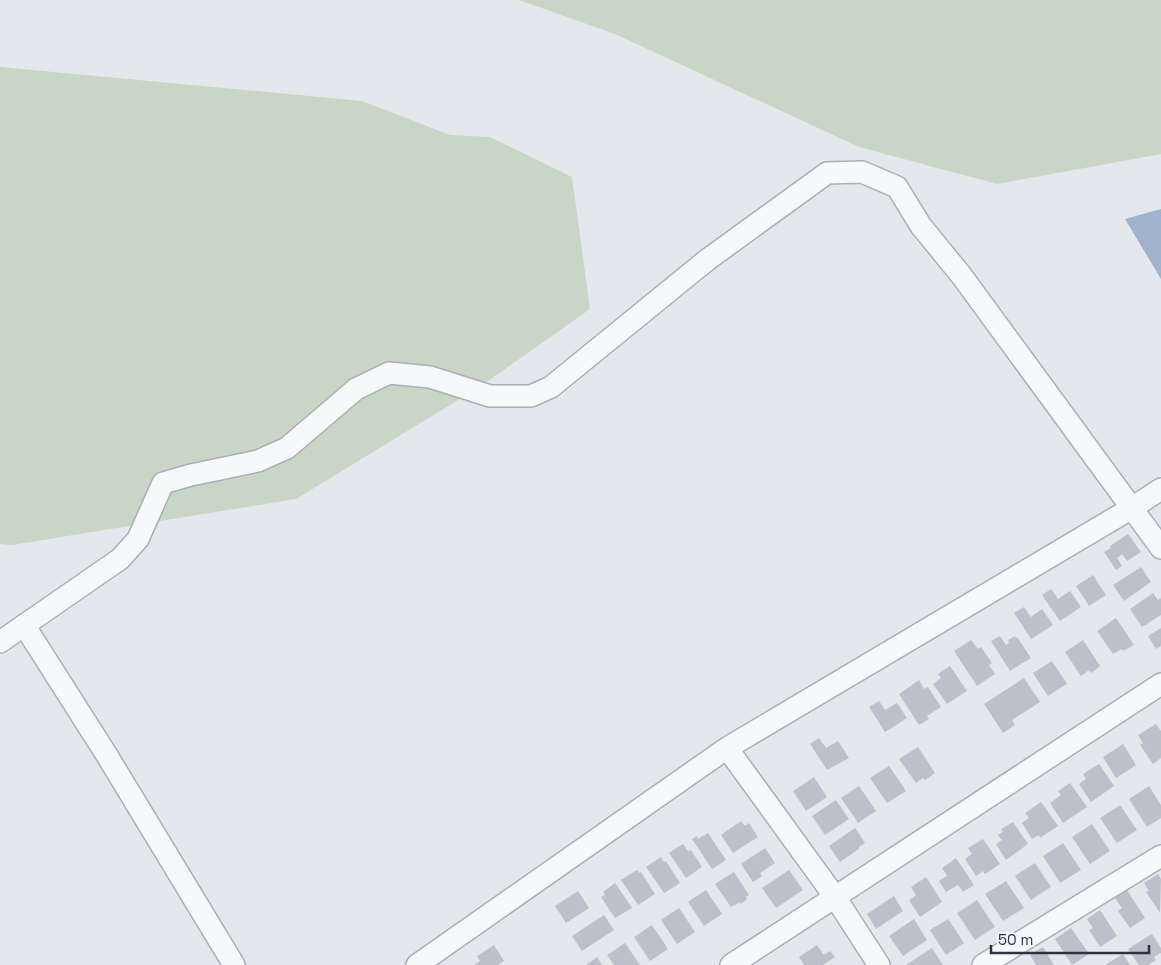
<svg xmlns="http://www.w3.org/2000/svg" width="1161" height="965" font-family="'Space Grotesk',sans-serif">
<rect width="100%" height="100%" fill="#e4e7ec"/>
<path fill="#c9d6c5" d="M519 0H1161V154L997 184 859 147 615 34Z
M0 67 362 101 450 135 490 137 572 177 590 309 481 386 296 499 12 545 0 544Z"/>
<path fill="#9fb4cc" d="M1161 209V279L1125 219Z"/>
<path fill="#bbc0ca" d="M1128 534 1141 552 1127 561 1122 554 1117 558 1122 566 1116 570 1104 552 1111 548 1110 546Z
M1141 567 1151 582 1124 601 1113 585Z
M1093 575 1106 595 1089 606 1076 586Z
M1051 589 1058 599 1070 591 1081 607 1060 621 1042 595Z
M1153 593 1158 600 1160 598 1161 599V615L1142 627 1130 609Z
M1024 607 1031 617 1042 609 1053 625 1031 639 1014 613Z
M1116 618 1134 645 1123 651 1122 649 1113 654 1097 631Z
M1161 628V646L1156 649 1148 636Z
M1000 636 1006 645 1009 643 1008 640 1015 636 1016 638 1017 637 1031 658 1010 671 991 641Z
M971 640 978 649 981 647 992 663 989 665 995 674 977 686 954 651Z
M1083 640 1100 666 1091 673 1089 670 1081 676 1065 652Z
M1052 661 1067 684 1048 696 1033 673Z
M950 666 967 691 947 704 933 684 941 678 938 674Z
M1024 678 1040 702 1012 720 1015 725 1003 733 984 704Z
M919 680 924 689 928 687 941 707 927 716 929 719 919 725 899 694Z
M879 701 885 710 897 703 907 718 885 732 869 707Z
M1156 724 1161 731V758L1153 764 1140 745 1143 743 1138 735Z
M819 738 826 748 838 741 849 758 827 770 810 744Z
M1123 744 1136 765 1116 778 1103 757Z
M918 747 935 773 925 780 923 778 916 783 899 759Z
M1099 764 1114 786 1091 802 1079 784 1086 779 1083 774Z
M889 766 906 791 887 803 870 778Z
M814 777 827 797 806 811 793 791Z
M1070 783 1087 807 1063 823 1050 803 1061 795 1058 791Z
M859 786 876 811 858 823 841 798Z
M1149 786 1161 805V818L1147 827 1129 799Z
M836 800 849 819 825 835 812 816Z
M1041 802 1058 826 1040 838 1039 835 1032 839 1022 823 1029 818 1025 813Z
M1120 805 1137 830 1117 843 1100 818Z
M741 821 745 826 749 823 758 837 733 853 721 835Z
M1013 822 1028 844 1006 860 996 844 1002 840 998 835 1003 832 1001 829Z
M1092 824 1110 851 1090 864 1072 837Z
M855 828 865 843 859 847V849L840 862 829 846Z
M708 833 726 860 712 869 692 839 697 836 698 839Z
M983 839 1000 864 985 874 983 871 976 876 965 859 972 854 968 848Z
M1063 843 1081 870 1060 883 1043 856Z
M683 844 688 851 691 850 702 867 686 878 669 853Z
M765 848 775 863 760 873 762 876 753 882 741 864Z
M661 857 664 862 666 861 680 883 664 893 646 867Z
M956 858 974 885 963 892 958 885 946 892 939 881 947 876 942 868Z
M1035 863 1051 887 1031 900 1015 876Z
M637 870 639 873 641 872 655 894 638 905 621 880Z
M789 870 803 890 776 908 762 888Z
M734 872 749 895 746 897 747 899 741 904 740 902 731 907 715 884Z
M1158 874 1161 879 1160 913 1146 892 1149 891 1144 883Z
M926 877 942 902 920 917 909 900 916 895 911 887Z
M1006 881 1024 908 1003 921 985 894Z
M615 883 632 908 615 918 601 897 605 895 603 892Z
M706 890 722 914 704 926 688 902Z
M1127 890 1145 918 1130 928 1118 911 1122 908 1115 898Z
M578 891 589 908 566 923 555 906Z
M894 896 903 911 876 929 867 914Z
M977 900 995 927 975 940 957 913Z
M679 908 695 932 677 944 661 920Z
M1100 910 1117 936 1100 947 1089 930 1093 928 1087 919Z
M604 915 614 930 582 951 572 936Z
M914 919 927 940 903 956 889 936Z
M948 919 964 943 946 955 930 930Z
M652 925 668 949 650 961 634 937Z
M1071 928 1089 954 1072 965 1055 939Z
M1152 934 1161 948V953L1154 957 1156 960 1148 965H1139L1128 949Z
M625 943 640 965H614L607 955Z
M494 945 504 961 498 965H474L480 961 477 956Z
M817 945 824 955 830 951 835 957 823 965H804L799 957Z
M1043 947 1054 965H1036L1030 955Z
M932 948 943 965H906Z
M1123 954 1130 965H1105Z
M597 957 602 965H586Z"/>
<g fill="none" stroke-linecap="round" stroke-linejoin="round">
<g stroke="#a9aeb7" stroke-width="24">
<path id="minor" d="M24 625 108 757 234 965
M0 642 120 559 138 539 163 483 191 475 258 461 287 448 356 389 389 373 430 377 490 396H531L551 387 707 260 827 173 862 172 897 187 921 226 961 275 1161 548
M727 748 835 897 879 965
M417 965 727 748 1132 508 1161 489
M731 965 1161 684
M983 965 1161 856"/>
</g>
<use href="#minor" stroke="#f7f8fa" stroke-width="21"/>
</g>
<path d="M991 945v8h158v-8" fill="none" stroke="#2b3445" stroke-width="2.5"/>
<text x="998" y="945" font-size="15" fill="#2b3445" stroke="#f4f6f9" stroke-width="4" paint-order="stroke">50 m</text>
</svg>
